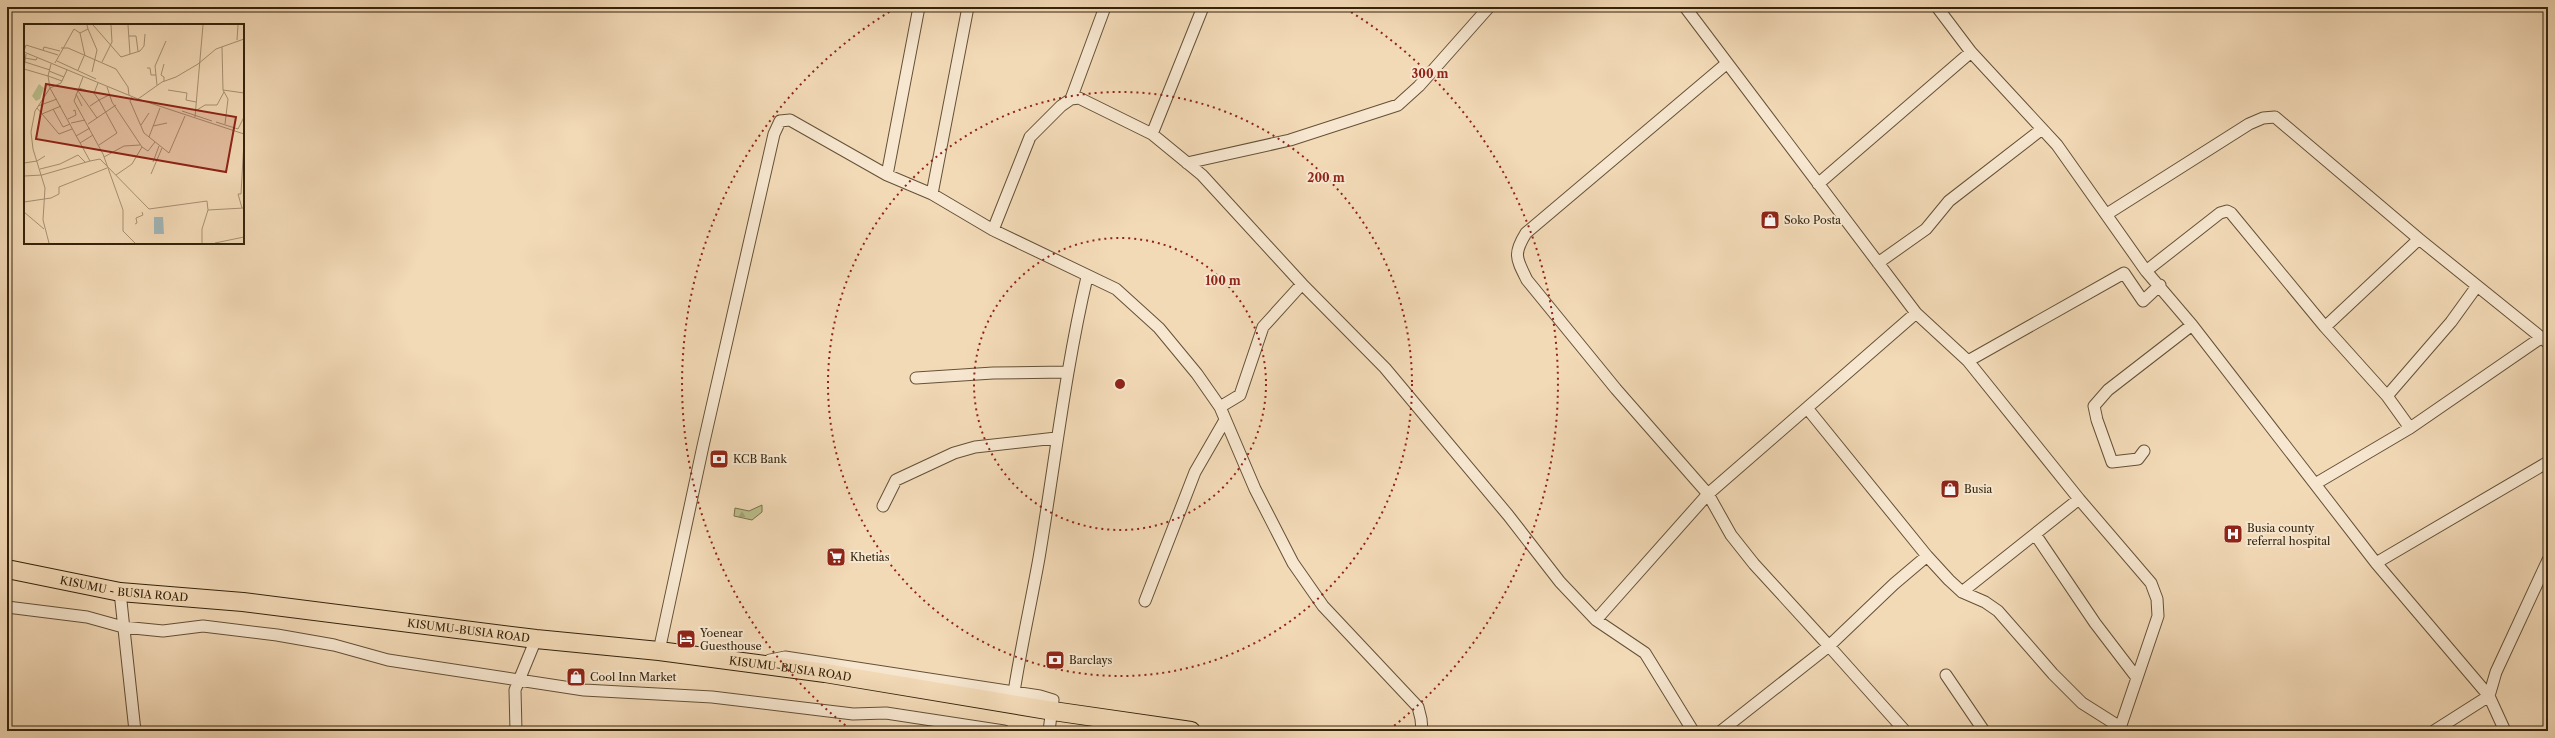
<svg xmlns="http://www.w3.org/2000/svg" width="2555" height="738" font-family="'Libre Caslon Text',serif">
<defs>
<pattern id="forest-firs" width="22" height="20" patternUnits="userSpaceOnUse"><rect width="22" height="20" fill="#bcbf8d"/><path d="M5 1l3.5 6h-7zM16 11l3.5 6h-7z" fill="#a2a478"/></pattern>
</defs>
<rect width="100%" height="100%" fill="#f3dab7"/>
<filter id="stains"><feTurbulence type="fractalNoise" baseFrequency=".005" numOctaves="4"/><feColorMatrix values="0 0 0 0 .2 0 0 0 0 .09 0 0 0 0 .02 0 0 0 .5 -.17"/></filter>
<radialGradient id="worn" r=".72"><stop offset=".6" stop-color="#630" stop-opacity="0"/><stop offset="1" stop-color="#630" stop-opacity=".3"/></radialGradient>
<path fill="url(#forest-firs)" stroke="#78714c" d="M762 505V512L752 520 734 516 735 508 749 511Z"/>
<g fill="none" stroke-linecap="round" stroke-linejoin="round">
<g stroke="#645136" stroke-width="13">
<path id="minor" d="M1685 7 1916 313 1968 361 2079 499 2151 583 2157 599 2158 616 2119 731
M1937 7 1971 52 2057 145 2146 271 2192 325 2376 563 2489 696 2505 731
M1726 64 1526 233C1513 254 1516 258 1527 280L1616 389 1708 494 1731 535 1754 564 1829 646 1894 584 1927 556
M1071 99 1105 7
M1152 134 1203 7
M1187 163 1290 140 1398 105 1419 86 1489 7
M887 175 919 7
M1818 184 1971 52
M932 194 968 7
M2107 214 2249 124 2263 118 2275 117 2419 239 2548 343
M993 230 1030 137 1061 106 1071 99 1079 98 1152 134 1202 175 1302 284 1385 368 1508 515 1560 582 1596 620 1645 653 1693 731
M1878 263 1926 229 1949 201 2042 129
M2146 271 2220 213 2227 211 2231 213 2325 327 2387 396 2410 428
M2325 327 2419 239
M1968 361 2124 273 2143 301 2160 285
M916 378 993 373 1067 372
M2387 396 2451 322 2477 286
M1220 407 1240 395 1263 327 1302 284
M1807 408 1927 556 1949 580 1962 592 1985 602 1998 611 2053 674 2082 703 2120 727
M2144 451 2138 459 2112 462 2097 420 2094 406 2108 390 2192 325
M2315 484 2410 428 2542 337
M883 506 896 480 954 453 975 447 1056 438
M2035 534 2095 623 2137 678
M2376 563 2548 462
M120 592 135 731
M1962 592 2079 499
M1145 601 1195 472 1225 420
M7 607 87 617 123 627 163 631 203 626 277 635 334 645 388 660 584 690 712 697 853 714 886 713 1004 731
M1596 620 1708 494 1916 313
M659 651 703 446 774 134 780 121 790 120 887 175 932 194 993 230 1116 289 1159 328 1197 374 1220 407 1255 489 1293 563 1323 606 1418 707 1421 719 1422 731
M769 664 770 660 785 657 1040 696 1053 700 1049 731
M1946 675 1984 731
M1014 692C1021 647 1031 603 1039 558 1055 463 1065 371 1087 277
M516 731 515 690 536 639
M1721 731 1829 646 1905 731
M2434 731 2489 696 2496 672 2548 560"/>
</g>
<g stroke="#34230b" stroke-width="20">
<g id="trunk">
<path id="s1" d="M7 569 120 592 243 602 536 639 659 651 825 673 1053 711 1191 731"/>
</g>
</g>
<use href="#minor" stroke="#f7e7d0" stroke-width="11"/>
<use href="#trunk" stroke="#f3dab7" stroke-width="18"/>
</g>
<g fill="none" stroke="#8f2418" stroke-width="2" stroke-dasharray="2 4">
<circle cx="1120" cy="384" r="146"/>
<circle cx="1120" cy="384" r="292"/>
<path d="M850 729A438 438 0 0 1 894 9M1346 9A438 438 0 0 1 1390 729"/>
</g>
<defs>
<g id="shop-square" transform="scale(1)"><rect x="-9" y="-9" width="18" height="18" rx="4" fill="#8f2418" stroke="#f7e7d0"/><path d="M-5-2.5h2.3a2.7 3.5 0 0 1 5.4 0H5L5.5 6h-11ZM-1.5-2.5h3a1.5 2.3 0 0 0-3 0Z" fill="#fff"/></g>
<g id="bank-square" transform="scale(1)"><rect x="-9" y="-9" width="18" height="18" rx="4" fill="#8f2418" stroke="#f7e7d0"/><path d="M-6-4H6V4H-6ZM0-2.3a2.3 2.3 0 1 0 0 4.6a2.3 2.3 0 1 0 0-4.6Z" fill="#fff"/></g>
<g id="hospital-square" transform="scale(1)"><rect x="-9" y="-9" width="18" height="18" rx="4" fill="#8f2418" stroke="#f7e7d0"/><path d="M-5-5h3v3.5h4V-5h3V5h-3V1.5h-4V5h-3Z" fill="#fff"/></g>
<g id="supermarket-square" transform="scale(1)"><rect x="-9" y="-9" width="18" height="18" rx="4" fill="#8f2418" stroke="#f7e7d0"/><path d="M-6-5.5h2.5l.6 2H6L4.5 2H-2.5L-4.4-4H-6ZM-1.5 3.2a1.3 1.3 0 1 0 .1 0ZM3 3.2a1.3 1.3 0 1 0 .1 0Z" fill="#fff"/></g>
<g id="hotel-square" transform="scale(1)"><rect x="-9" y="-9" width="18" height="18" rx="4" fill="#8f2418" stroke="#f7e7d0"/><path d="M-6-4.5h1.5V1H6V5H4.5V3h-9V5H-6ZM-4 0a1.8 1.8 0 1 1 3.6 0ZM.5 0V-2.5h3Q6-2.5 6 0Z" fill="#fff"/></g>
</defs>
<g fill-rule="evenodd">
<use href="#shop-square" x="1770" y="220"/>
<use href="#bank-square" x="719" y="459"/>
<use href="#shop-square" x="1950" y="489"/>
<use href="#hospital-square" x="2233" y="534"/>
<use href="#supermarket-square" x="836" y="557"/>
<use href="#hotel-square" x="686" y="639"/>
<use href="#bank-square" x="1055" y="660"/>
<use href="#shop-square" x="576" y="677"/>
</g>
<g text-anchor="middle" dominant-baseline="central" stroke-width="4" stroke-linejoin="round" paint-order="stroke">
<g font-size="11" fill="#34230b" stroke="#f7e7d0" text-anchor="start">
<text x="1784" y="220">Soko Posta</text>
<text x="733" y="459">KCB Bank</text>
<text x="1964" y="489">Busia</text>
<text x="2247" y="528">Busia county<tspan x="2247" dy="13">referral hospital</tspan></text>
<text x="850" y="557">Khetias</text>
<text x="700" y="633">Yoenear<tspan x="700" dy="13">Guesthouse</tspan></text>
<text x="1069" y="660">Barclays</text>
<text x="590" y="677">Cool Inn Market</text>
</g>
<g font-size="11" fill="#34230b" stroke="#f7e7d0">
<text stroke="none"><textPath href="#s1" startOffset="119">KISUMU - BUSIA ROAD</textPath></text>
<text stroke="none"><textPath href="#s1" startOffset="466">KISUMU-BUSIA ROAD</textPath></text>
<text stroke="none"><textPath href="#s1" startOffset="790">KISUMU-BUSIA ROAD</textPath></text>
</g>
</g>
<g transform="translate(24 24)">
<rect width="220" height="220" fill="#f3dab7"/>
<path d="M15 60 20 64 16 75 12 77 8 72Z" fill="#bcbf8d"/>
<path d="M130 193H139L140 210H130Z" fill="#a1b7ba"/>
<path fill="none" stroke="#a79172" stroke-width="1" d="M69 1 97 33 116 27 120 22 121 10M104 1 106 30M64 5 73 26 68 48M56 9 61 32M105 12H112L114 27M213 16 214 1M198 23 199 66 204 75 201 100M37 24H44L92 45 104 63 105 71M19 26 20 23 36 27M0 27 2 21 34 31M0 28 114 75 220 110M1 34 12 36 13 34M33 37 72 55M1 38 26 46M78 38 88 18 87 1M31 39 50 5 56 9 64 5 63 1M27 40 24 52 26 64 66 137 76 135 125 185 183 177 184 186 178 205V219M123 44H126L127 51H132M0 45 24 52M0 45 2 30M54 46 60 32M25 47 40 53M24 52 38 57M59 53 50 77 79 130 99 186V207L111 219M140 57V53L137 51 140 40M74 59 70 69 75 76 85 71M133 61 131 42 142 17M83 63 88 78 118 123 124 127 131 118M55 64 70 69M144 66 163 69 162 76 172 78M199 66 220 69M54 67 73 94M52 70 58 82M108 73 106 77 120 109 145 129 161 92M114 75 138 58 152 53 174 40 192 25 220 15M14 82 33 75M66 82 75 76 93 109 75 121M13 84 35 110 48 105M29 85 39 103 46 100M173 86 181 81H193L200 68M158 87 188 97M18 90 37 82M171 93 179 1M44 95 52 91 51 86 49 87M192 98 214 105M47 99 61 96M64 100 92 81M117 101 125 89M129 102 143 99M214 105 220 93M52 112 66 104M125 113 136 84M56 119 69 111M80 133 100 122 116 121M129 138 135 122M0 139 13 137 21 132M16 145 36 140 54 131 61 138M127 150 138 124M92 151 108 140 118 123M0 152 18 151 66 137M0 178 27 174 35 170V163L83 144M218 184 214 170H217L220 117M184 186 220 184M0 188 20 205M111 200 113 199 112 194 119 191 118 188M25 219 19 196 21 164 9 125 7 108 11 87 26 64 37 59 43 46M191 219 220 213"/>
<path fill="#8f2418" fill-opacity="0.15" stroke="#8f2418" stroke-width="2" d="M22 60 212 93 202 148 12 115Z"/>
<rect width="220" height="220" fill="none" stroke="#34230b" stroke-width="2"/>
</g>
<circle cx="1120" cy="384" r="6" fill="#8f2418" stroke="#f7e7d0" stroke-width="2"/>
<g font-size="12" text-anchor="middle" font-weight="bold" fill="#8f2418" stroke="#f7e7d0" stroke-width="4" stroke-linejoin="round" paint-order="stroke">
<text x="1430" y="78">300 m</text>
<text x="1326" y="182">200 m</text>
<text x="1223" y="285">100 m</text>
</g>
<rect width="2555" height="738" fill="none" stroke="#f3dab7" stroke-width="24"/>
<rect x="8" y="8" width="2539" height="722" fill="none" stroke="#34230b" stroke-width="2"/>
<rect x="12" y="12" width="2531" height="714" fill="none" stroke="#34230b"/>
<rect width="100%" height="100%" filter="url(#stains)"/>
<rect width="100%" height="100%" fill="url(#worn)"/>
</svg>
